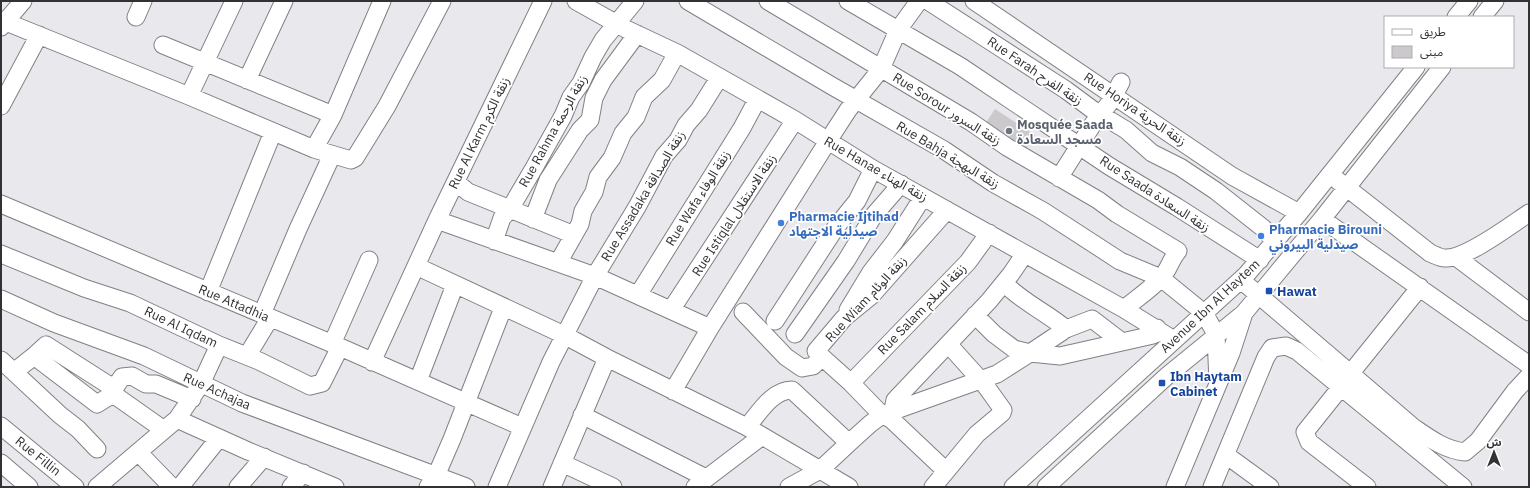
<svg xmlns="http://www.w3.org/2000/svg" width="1530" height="488" font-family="'IBM Plex Sans','Noto Sans Arabic',sans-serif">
<rect width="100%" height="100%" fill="#e8e8ed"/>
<path fill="#ccc9cc" d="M995 109 1035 135 1023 153 983 127Z"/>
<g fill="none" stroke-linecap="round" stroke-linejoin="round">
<g stroke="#818185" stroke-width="19">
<path id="minor" d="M576 1 626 29 677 53 795 120 873 169 1124 309 1174 340
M688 1 832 86 944 150 993 183 1043 211 1120 261 1161 278 1204 313 1216 334 1218 383
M768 1 971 122 1007 147 1098 200 1117 214 1178 251C1171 259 1169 269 1162 277 1151 289 1136 299 1124 309
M848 1 960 66 1109 166 1177 207 1260 260
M928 1 1066 90 1093 110 1126 130 1152 153 1180 167 1216 191 1263 228 1275 242
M974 1 1232 176 1299 213
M136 17 143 1
M1456 17 1469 1
M1482 17 1495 1
M1 20 189 96 314 149 351 160 355 158 387 106 442 1
M1 27 23 1
M163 45 333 115
M247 80 284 1
M189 96 234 1
M1 106 39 35
M314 149 333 115 382 1
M1059 178 1093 124 1111 101 1121 82
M1337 180 1430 253C1435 255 1440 258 1445 258 1465 260 1511 225 1529 213
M456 182 468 192 574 235
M1 204 340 347 522 427
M533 219 548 180 580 130 590 120 594 98 603 80 637 34
M1322 219 1529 365
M437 220 595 276 710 328
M494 241 502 218 510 209 534 168 563 116 571 97 581 83 593 57 603 40 635 1
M1 254 84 288 130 303 219 345 259 361 310 386 322 383 340 347
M1456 257 1529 312
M558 263 580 224 583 211 594 192 598 177 612 158 623 133 636 117 644 97 662 80 677 53
M416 266 564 335 607 358 747 427 849 487
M1241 280 1413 427C1429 438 1445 450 1465 452L1478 441 1515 391 1529 376
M1004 283C1022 302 1046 312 1066 329
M208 292 273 132
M638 295 742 128 757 100
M1 299 54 323 144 356 242 403 466 487
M671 310 795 120
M848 310 871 272 895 241 923 197
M743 312 786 357 802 368 813 366 822 357 851 383 882 415 891 419 946 471
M262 314 298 229 332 155
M975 315 994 334 1014 349 1030 353 1066 329 1092 319 1122 342
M775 321 836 227 857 201 873 169
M795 334 846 261 874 215 901 184
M332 344 369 260
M816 351 844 318 871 296 947 210
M34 356 46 345 107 384 116 386 122 377 132 376 146 384H156L192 399
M247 356 270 318
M1 360 60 415 78 429 97 449
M372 362 437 220 543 1
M14 372 34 356 97 404 113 394 164 430
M1350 374 1420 287
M418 381 455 285
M851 383 968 262 989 233
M1341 387 1305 432 1309 442 1367 487
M673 391 710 328 828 141 848 110 881 69 898 30 919 1
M893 410 895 400 989 301 1011 274 1024 255
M582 415 706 478
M177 419 248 451 335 487
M1 426 75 487
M747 427C759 413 772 390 792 390L849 443 870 424 882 415 997 374 1030 353 1060 356 1153 335 1158 332 1157 328
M138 452 172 487
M1226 455 1270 487
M1 463 29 487
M562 463 613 487
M97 487 177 419 201 384 219 345
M180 487 219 438
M238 487 264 457
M291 487 303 473
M428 487 436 476 452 439 503 308
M497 487 551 362 595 276 637 207 664 156 678 140 686 125 699 110 719 78
M552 487 607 358
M695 487 762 436
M789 487 820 470 849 443
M933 487 977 434 1002 413 1003 410 985 385 949 345
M1013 487 1246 275 1299 213 1416 67
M1046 487 1168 375 1244 313 1322 219 1442 67
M1175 487 1231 353 1244 313
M1212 487 1266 357 1272 348 1286 346 1297 351 1463 487"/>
</g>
<use href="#minor" stroke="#fff" stroke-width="17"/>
</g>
<circle fill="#6b7280" stroke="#fff" stroke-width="1.5" cx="1009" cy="131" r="4"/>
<g fill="#3f7fe0" stroke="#fff" stroke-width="1.5">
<circle cx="781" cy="223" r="4"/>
<circle cx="1261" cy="236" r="4"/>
</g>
<g fill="#1a4fb4" stroke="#fff" stroke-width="1.5">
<rect x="1265" y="287" width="8" height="8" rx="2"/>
<rect x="1158" y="379" width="8" height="8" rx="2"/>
</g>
<g text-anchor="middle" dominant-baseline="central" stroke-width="3.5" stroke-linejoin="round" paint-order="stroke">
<g font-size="13" fill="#323234" stroke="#fff">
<text transform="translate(1035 71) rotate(34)">Rue Farah زنقة الفرح</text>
<text transform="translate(947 109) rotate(32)">Rue Sorour زنقة السرور</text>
<text transform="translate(1135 109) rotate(34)">Rue Horiya زنقة الحرية</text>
<text transform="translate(553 131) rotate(-61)">Rue Rahma زنقة الرحمة</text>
<text transform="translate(479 133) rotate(-64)">Rue Al Karm زنقة الكرم</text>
<text transform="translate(948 155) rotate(31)">Rue Bahja زنقة البهجة</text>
<text transform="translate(876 169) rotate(30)">Rue Hanae زنقة الهناء</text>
<text transform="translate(1155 194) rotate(33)">Rue Saada زنقة السعادة</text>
<text transform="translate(643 196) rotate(-59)">Rue Assadaka زنقة الصداقة</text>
<text transform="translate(698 198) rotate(-58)">Rue Wafa زنقة الوفاء</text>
<text transform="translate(734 215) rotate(-57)">Rue Istiqlal زنقة الاستقلال</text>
<text transform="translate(866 299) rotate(-47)">Rue Wiam زنقة الوئام</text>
<text transform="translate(234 303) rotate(23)">Rue Attadhia</text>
<text transform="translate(1210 306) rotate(-43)">Avenue Ibn Al Haytem</text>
<text transform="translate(922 309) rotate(-46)">Rue Salam زنقة السلام</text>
<text transform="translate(181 327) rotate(25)">Rue Al Iqdam</text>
<text transform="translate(217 391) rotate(24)">Rue Achajaa</text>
<text transform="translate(38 456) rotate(39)">Rue Fillin</text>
</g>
<g font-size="13" font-weight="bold" fill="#5b616d" stroke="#fff" text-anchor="start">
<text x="1017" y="124">Mosquée Saada<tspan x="1017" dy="15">مسجد السعادة</tspan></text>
</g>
<g font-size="13" font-weight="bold" fill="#366cbe" stroke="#fff" text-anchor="start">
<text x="789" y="216">Pharmacie Ijtihad<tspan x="789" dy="15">صيدلية الاجتهاد</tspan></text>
<text x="1269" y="229">Pharmacie Birouni<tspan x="1269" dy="15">صيدلية البيروني</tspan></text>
</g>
<g font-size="13" font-weight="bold" fill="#164399" stroke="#fff" text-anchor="start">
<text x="1277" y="291">Hawat</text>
<text x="1170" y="376">Ibn Haytam<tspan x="1170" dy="15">Cabinet</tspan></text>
</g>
</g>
<rect width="1530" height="488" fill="none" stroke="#323234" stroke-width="4"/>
<rect x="1384" y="16" width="130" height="52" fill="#ffffff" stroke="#adadae"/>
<rect x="1392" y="29" width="20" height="6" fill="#ffffff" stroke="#adadae"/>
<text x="1420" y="36" font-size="12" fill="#323234">طريق</text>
<rect x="1392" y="46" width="20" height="12" fill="#ccc9cc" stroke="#adadae"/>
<text x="1420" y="56" font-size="12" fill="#323234">مبنى</text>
<g transform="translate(1494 452)" stroke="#ffffff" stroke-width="3" paint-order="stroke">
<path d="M0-3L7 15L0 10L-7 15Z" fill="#323234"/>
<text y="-6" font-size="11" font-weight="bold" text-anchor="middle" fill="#323234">ش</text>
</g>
</svg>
